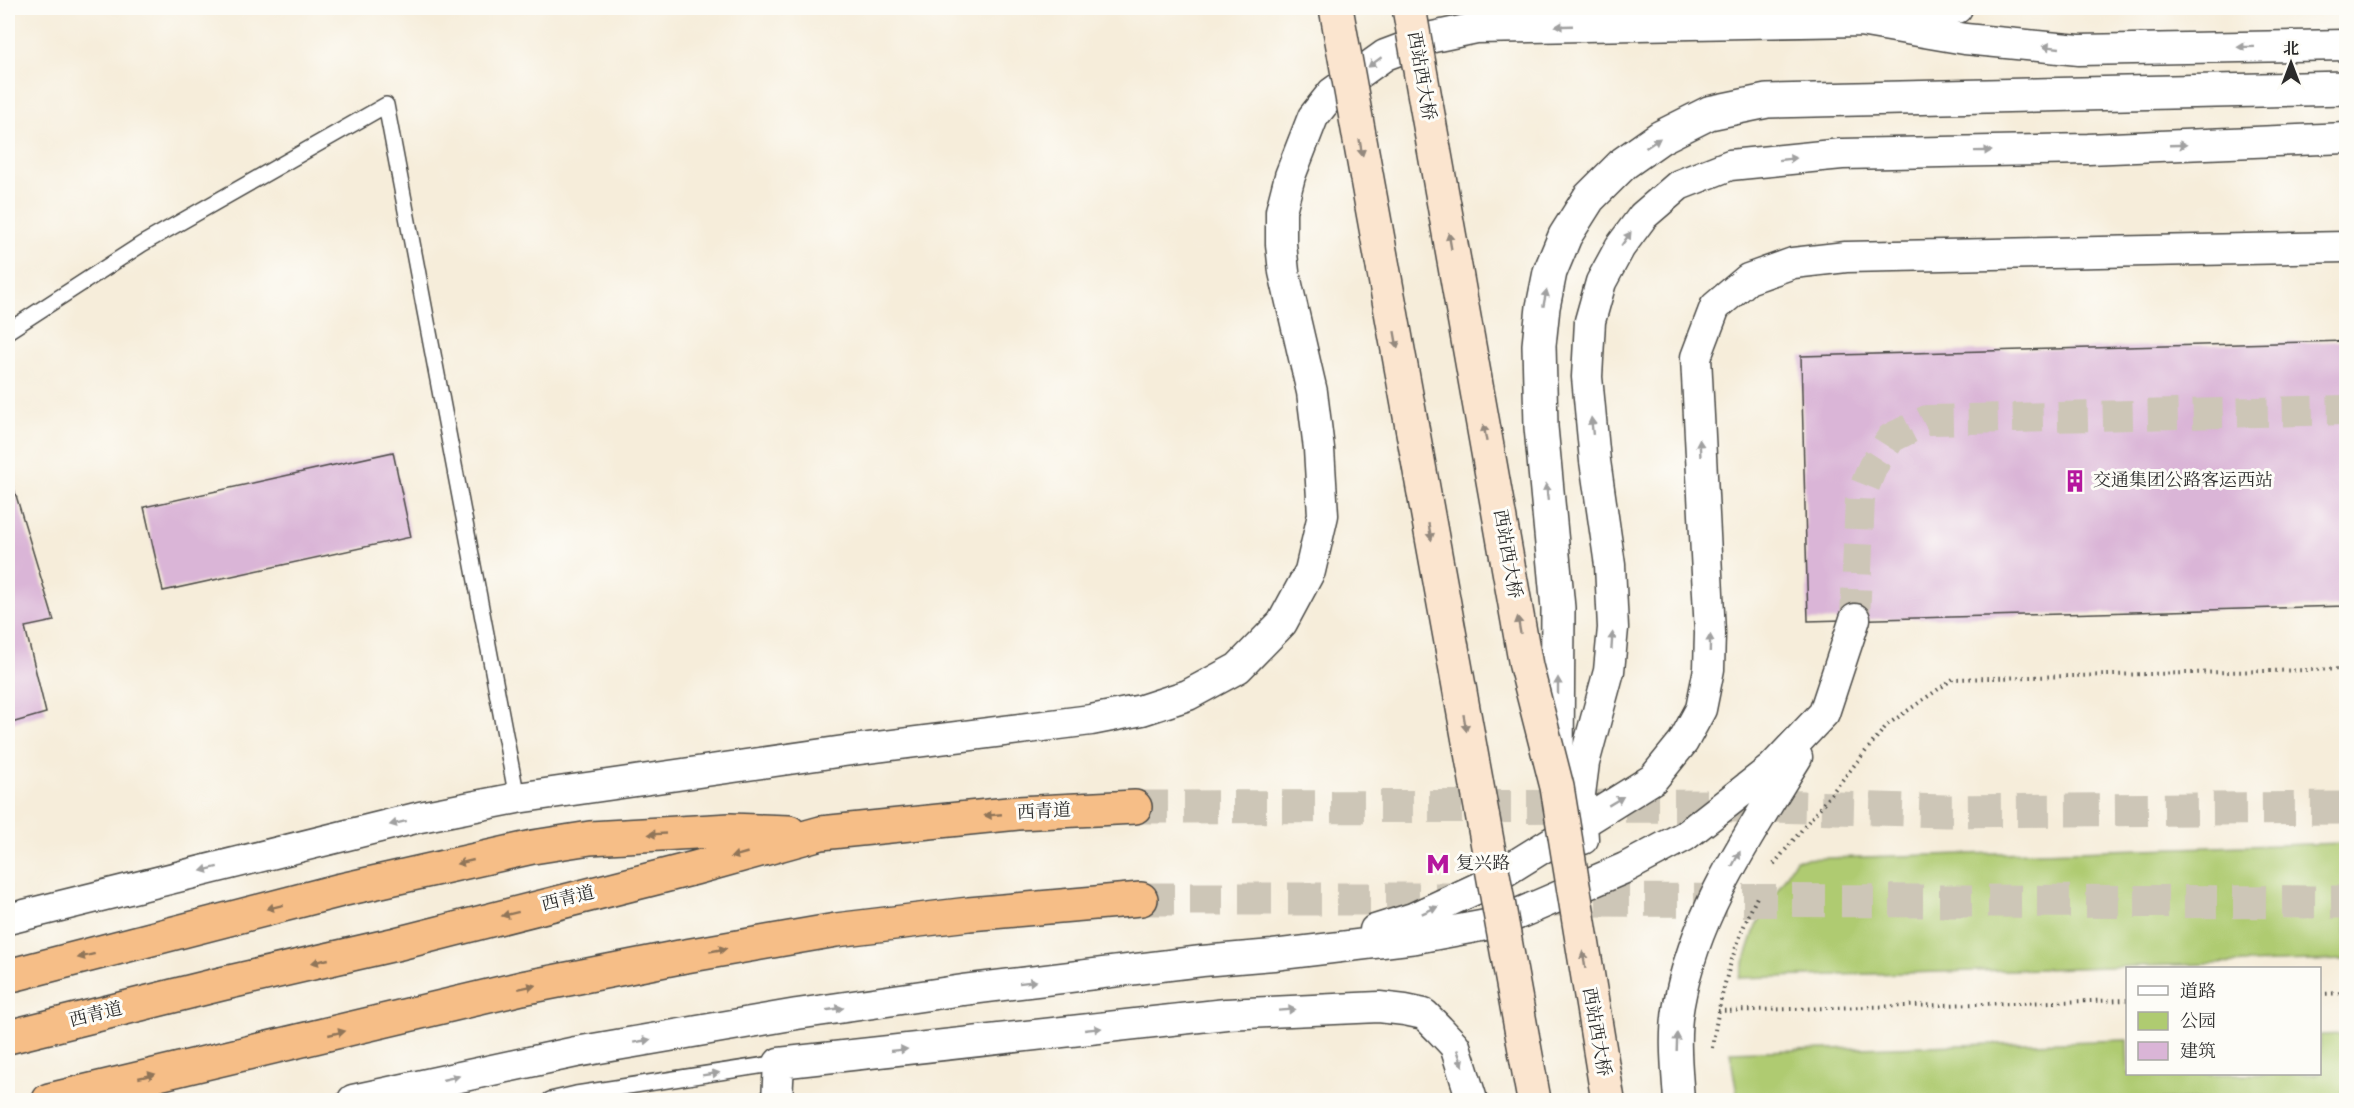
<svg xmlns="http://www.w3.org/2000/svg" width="2354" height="1108" font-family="'IM FELL DW Pica','Noto Serif SC',serif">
<rect width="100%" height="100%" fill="#fdfcf7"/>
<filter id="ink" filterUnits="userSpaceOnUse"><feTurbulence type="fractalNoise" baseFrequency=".0167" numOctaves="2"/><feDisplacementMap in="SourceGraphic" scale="12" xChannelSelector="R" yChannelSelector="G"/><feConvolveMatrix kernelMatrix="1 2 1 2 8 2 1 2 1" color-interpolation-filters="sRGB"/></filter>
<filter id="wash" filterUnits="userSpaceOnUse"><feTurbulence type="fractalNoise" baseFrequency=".008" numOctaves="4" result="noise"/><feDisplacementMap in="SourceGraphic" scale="24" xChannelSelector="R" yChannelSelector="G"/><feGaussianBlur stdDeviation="1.35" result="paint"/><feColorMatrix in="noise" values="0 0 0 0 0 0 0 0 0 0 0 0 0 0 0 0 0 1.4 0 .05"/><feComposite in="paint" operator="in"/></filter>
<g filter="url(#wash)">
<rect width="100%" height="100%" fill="#f6edda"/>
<path fill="#afcb71" stroke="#6d7b4e" stroke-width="1.5" d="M2346 843V960L1739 978 1756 926 1796 859Z
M2346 1034V1100H1738L1730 1052 2127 1040 2128 1074H2320V1035Z"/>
<g id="blocks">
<path fill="#dab5d7" d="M2346 341V606L1808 621 1801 356Z
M393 452 411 537 163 591 144 507Z
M8 469 54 621 25 627 46 713 8 724Z"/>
</g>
</g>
<g filter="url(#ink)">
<use href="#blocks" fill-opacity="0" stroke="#494845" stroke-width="1.5"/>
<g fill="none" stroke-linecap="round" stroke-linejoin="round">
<path stroke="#cdc6b7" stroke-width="30" stroke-dasharray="30 15" stroke-linecap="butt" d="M1855 619 1860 498 1873 466 1891 438 1927 420 2346 410"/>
<path stroke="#cdc6b7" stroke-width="33" stroke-dasharray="33 16" stroke-linecap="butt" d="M1135 807 1768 806 1946 811 2346 808
M1141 899H1463
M1547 900 2346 902"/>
<g stroke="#494845" stroke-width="18">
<path id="service" d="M8 331 142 244 386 105 517 798
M550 1100 576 1094 779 1063"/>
</g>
<g stroke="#494845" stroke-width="33">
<path id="minor" d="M1888 17 1957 8
M1583 839 1580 794 1584 763 1609 671 1613 628 1610 565 1595 461 1587 377 1590 321 1601 282 1620 247 1643 216 1679 185 1730 165 1842 154 2088 149 2346 138
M8 919 420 817 517 798 844 751 1091 720 1142 710 1188 695 1238 668 1282 623 1310 571 1323 515 1319 449 1312 392 1284 272 1281 244V211L1290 176 1313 117 1332 93 1385 55 1433 37 1476 28 1860 21 1965 39 2079 50 2346 45
M1375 930 1413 918 1480 887 1653 779 1683 742 1701 709 1709 669 1710 633 1696 357 1715 307 1748 279 1793 263 1846 257 2346 247
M353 1100 576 1052 797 1014 963 990 1202 961 1273 955 1416 938 1497 923 1625 868 1685 836 1772 768 1824 713 1855 619
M777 1100 779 1063 1226 1014 1379 1007 1405 1010 1424 1014 1439 1029 1455 1046 1472 1100
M1679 1100C1677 1069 1673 1036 1679 1004 1695 913 1749 835 1797 757"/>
</g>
<g stroke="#494845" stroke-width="36">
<path id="tertiary" d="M1557 767 1558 608 1541 427 1539 345 1543 307 1550 272 1565 236 1589 198 1624 163 1661 137 1709 113 1767 101 2346 88"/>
</g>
<g stroke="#494845" stroke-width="36">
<path id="trunk" d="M8 976 341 890 533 847 590 838 730 830 789 832
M8 1037 221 984 396 944 695 868 821 833 1018 813 1135 807
M49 1100 522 988 680 957 836 930 969 914 1141 899"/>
</g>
<path stroke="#494845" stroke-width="4" stroke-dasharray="1.5 4.5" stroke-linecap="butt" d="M1774 864 1887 725 1953 679 2346 669
M2320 994 2346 993
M1718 1011 2128 1000
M1712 1048C1721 991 1732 949 1757 897"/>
<use href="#service" stroke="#fff" stroke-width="15"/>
<use href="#minor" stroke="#fff" stroke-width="30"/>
<use href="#tertiary" stroke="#fff" stroke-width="33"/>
<use href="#trunk" stroke="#f6be87" stroke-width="33"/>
<g stroke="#494845" stroke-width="36" stroke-linecap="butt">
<path id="secondary-bridge" d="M1336 8 1534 1100
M1409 8 1526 666 1557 787 1608 1100"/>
</g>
<use href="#secondary-bridge" stroke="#fbe5cf" stroke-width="33"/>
</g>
<defs><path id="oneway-solid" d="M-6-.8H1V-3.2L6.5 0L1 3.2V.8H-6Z" transform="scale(1.5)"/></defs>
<g fill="#a0a0a0">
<use href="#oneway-solid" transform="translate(1564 26) rotate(178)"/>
<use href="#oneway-solid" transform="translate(2051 47) rotate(-174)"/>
<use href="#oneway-solid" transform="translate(2246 47) rotate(179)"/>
<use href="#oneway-solid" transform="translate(1375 62) rotate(144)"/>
<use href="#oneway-solid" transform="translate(1653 143) rotate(-34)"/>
<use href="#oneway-solid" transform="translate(2178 145) rotate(-2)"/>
<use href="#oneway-solid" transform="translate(1983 151) rotate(-1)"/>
<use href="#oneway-solid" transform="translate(1788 159) rotate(-6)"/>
<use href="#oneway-solid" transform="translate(1626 239) rotate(-55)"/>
<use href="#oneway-solid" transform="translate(1545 298) rotate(-79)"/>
<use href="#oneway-solid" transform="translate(1592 426) rotate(-96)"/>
<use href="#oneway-solid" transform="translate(1700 448) rotate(-93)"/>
<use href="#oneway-solid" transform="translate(1547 492) rotate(-96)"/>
<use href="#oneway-solid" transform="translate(1612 641) rotate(-86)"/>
<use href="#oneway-solid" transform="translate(1710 643) rotate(-89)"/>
<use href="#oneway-solid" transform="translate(1558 686) rotate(-90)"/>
<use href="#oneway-solid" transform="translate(1616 801) rotate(-31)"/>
<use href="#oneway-solid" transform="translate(398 823) rotate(166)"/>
<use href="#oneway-solid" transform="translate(1736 859) rotate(-62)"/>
<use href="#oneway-solid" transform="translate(209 869) rotate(166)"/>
<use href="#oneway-solid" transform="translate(1430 910) rotate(-24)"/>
<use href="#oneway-solid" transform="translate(1028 982) rotate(-7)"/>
<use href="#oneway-solid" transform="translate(835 1009) rotate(-8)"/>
<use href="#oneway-solid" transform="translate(1287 1010) rotate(-4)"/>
<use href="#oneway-solid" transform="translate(1093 1029) rotate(-6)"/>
<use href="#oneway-solid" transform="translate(642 1041) rotate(-10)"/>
<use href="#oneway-solid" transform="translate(1677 1042) rotate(-88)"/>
<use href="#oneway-solid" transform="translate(899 1050) rotate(-6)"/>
<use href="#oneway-solid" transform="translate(1460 1058) rotate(71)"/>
<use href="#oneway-solid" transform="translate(711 1074) rotate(-9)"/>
<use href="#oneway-solid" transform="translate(451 1078) rotate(-13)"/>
</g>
<g fill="#93887d">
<use href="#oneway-solid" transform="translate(1361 148) rotate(80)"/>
<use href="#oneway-solid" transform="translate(1450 241) rotate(-100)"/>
<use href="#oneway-solid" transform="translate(1396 340) rotate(80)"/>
<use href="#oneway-solid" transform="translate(1485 433) rotate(-100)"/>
<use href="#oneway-solid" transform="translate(1430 532) rotate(80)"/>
<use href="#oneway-solid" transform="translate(1519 625) rotate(-100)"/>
<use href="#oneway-solid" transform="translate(1465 723) rotate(80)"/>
<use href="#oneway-solid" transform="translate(1584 960) rotate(-99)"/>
</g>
<g fill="#907459">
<use href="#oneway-solid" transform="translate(993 815) rotate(175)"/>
<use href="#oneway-solid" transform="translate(657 834) rotate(177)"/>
<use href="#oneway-solid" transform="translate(739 855) rotate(164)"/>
<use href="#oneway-solid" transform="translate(465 862) rotate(167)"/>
<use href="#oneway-solid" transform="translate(275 907) rotate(166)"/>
<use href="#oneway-solid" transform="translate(510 914) rotate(166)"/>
<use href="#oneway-solid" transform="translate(718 950) rotate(-10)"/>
<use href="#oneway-solid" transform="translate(86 956) rotate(166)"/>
<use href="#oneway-solid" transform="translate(320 961) rotate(167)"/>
<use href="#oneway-solid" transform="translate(527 987) rotate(-12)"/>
<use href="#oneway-solid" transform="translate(337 1033) rotate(-13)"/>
<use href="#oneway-solid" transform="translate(147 1076) rotate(-13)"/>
</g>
</g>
<defs>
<g id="building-bare" transform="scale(1.8)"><path d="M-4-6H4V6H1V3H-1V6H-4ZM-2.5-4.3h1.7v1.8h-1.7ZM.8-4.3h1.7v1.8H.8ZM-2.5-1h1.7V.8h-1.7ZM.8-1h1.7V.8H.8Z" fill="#b5179e" stroke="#fdfcf7" stroke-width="2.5" paint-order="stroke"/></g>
<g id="metro-bare" transform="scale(1.8)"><path d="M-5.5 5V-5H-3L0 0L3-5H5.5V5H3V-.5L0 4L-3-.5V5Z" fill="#b5179e" stroke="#fdfcf7" stroke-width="2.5" paint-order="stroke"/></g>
</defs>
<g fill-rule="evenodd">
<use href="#building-bare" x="2075" y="481"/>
<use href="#metro-bare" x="1438" y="864"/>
</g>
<g text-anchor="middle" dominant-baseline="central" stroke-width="6" stroke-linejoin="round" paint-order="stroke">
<g font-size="18" fill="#2b2b2b" stroke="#fdfcf7">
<text transform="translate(1421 76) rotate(80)">西站西大桥</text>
<text transform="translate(1507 554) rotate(80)">西站西大桥</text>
<text transform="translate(1044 812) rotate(-3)">西青道</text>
<text transform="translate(568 899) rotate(-14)">西青道</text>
<text transform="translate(96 1015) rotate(-14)">西青道</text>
<text transform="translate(1596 1032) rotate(80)">西站西大桥</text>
</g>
<g font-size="18" fill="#2b2b2b" stroke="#fdfcf7" text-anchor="start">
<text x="2093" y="481">交通集团公路客运西站</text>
<text x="1456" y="864">复兴路</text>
</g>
</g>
<rect width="2354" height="1108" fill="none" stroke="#fdfcf7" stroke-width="30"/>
<rect x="2126" y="967" width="195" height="108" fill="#fdfcf7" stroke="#a9a8a5" stroke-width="1.5"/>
<rect x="2138" y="986" width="30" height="9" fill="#ffffff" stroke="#a9a8a5" stroke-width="1.5"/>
<text x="2180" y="997" font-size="18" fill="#2b2b2b">道路</text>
<rect x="2138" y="1012" width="30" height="18" fill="#afcb71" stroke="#a9a8a5" stroke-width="1.5"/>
<text x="2180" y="1027" font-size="18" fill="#2b2b2b">公园</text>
<rect x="2138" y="1042" width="30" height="18" fill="#dab5d7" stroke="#a9a8a5" stroke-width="1.5"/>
<text x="2180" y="1057" font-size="18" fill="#2b2b2b">建筑</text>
<g transform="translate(2291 63)" stroke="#fdfcf7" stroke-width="4.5" paint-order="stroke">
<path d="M0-4.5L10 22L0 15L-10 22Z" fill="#2b2b2b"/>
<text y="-9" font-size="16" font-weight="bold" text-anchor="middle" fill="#2b2b2b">北</text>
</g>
</svg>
